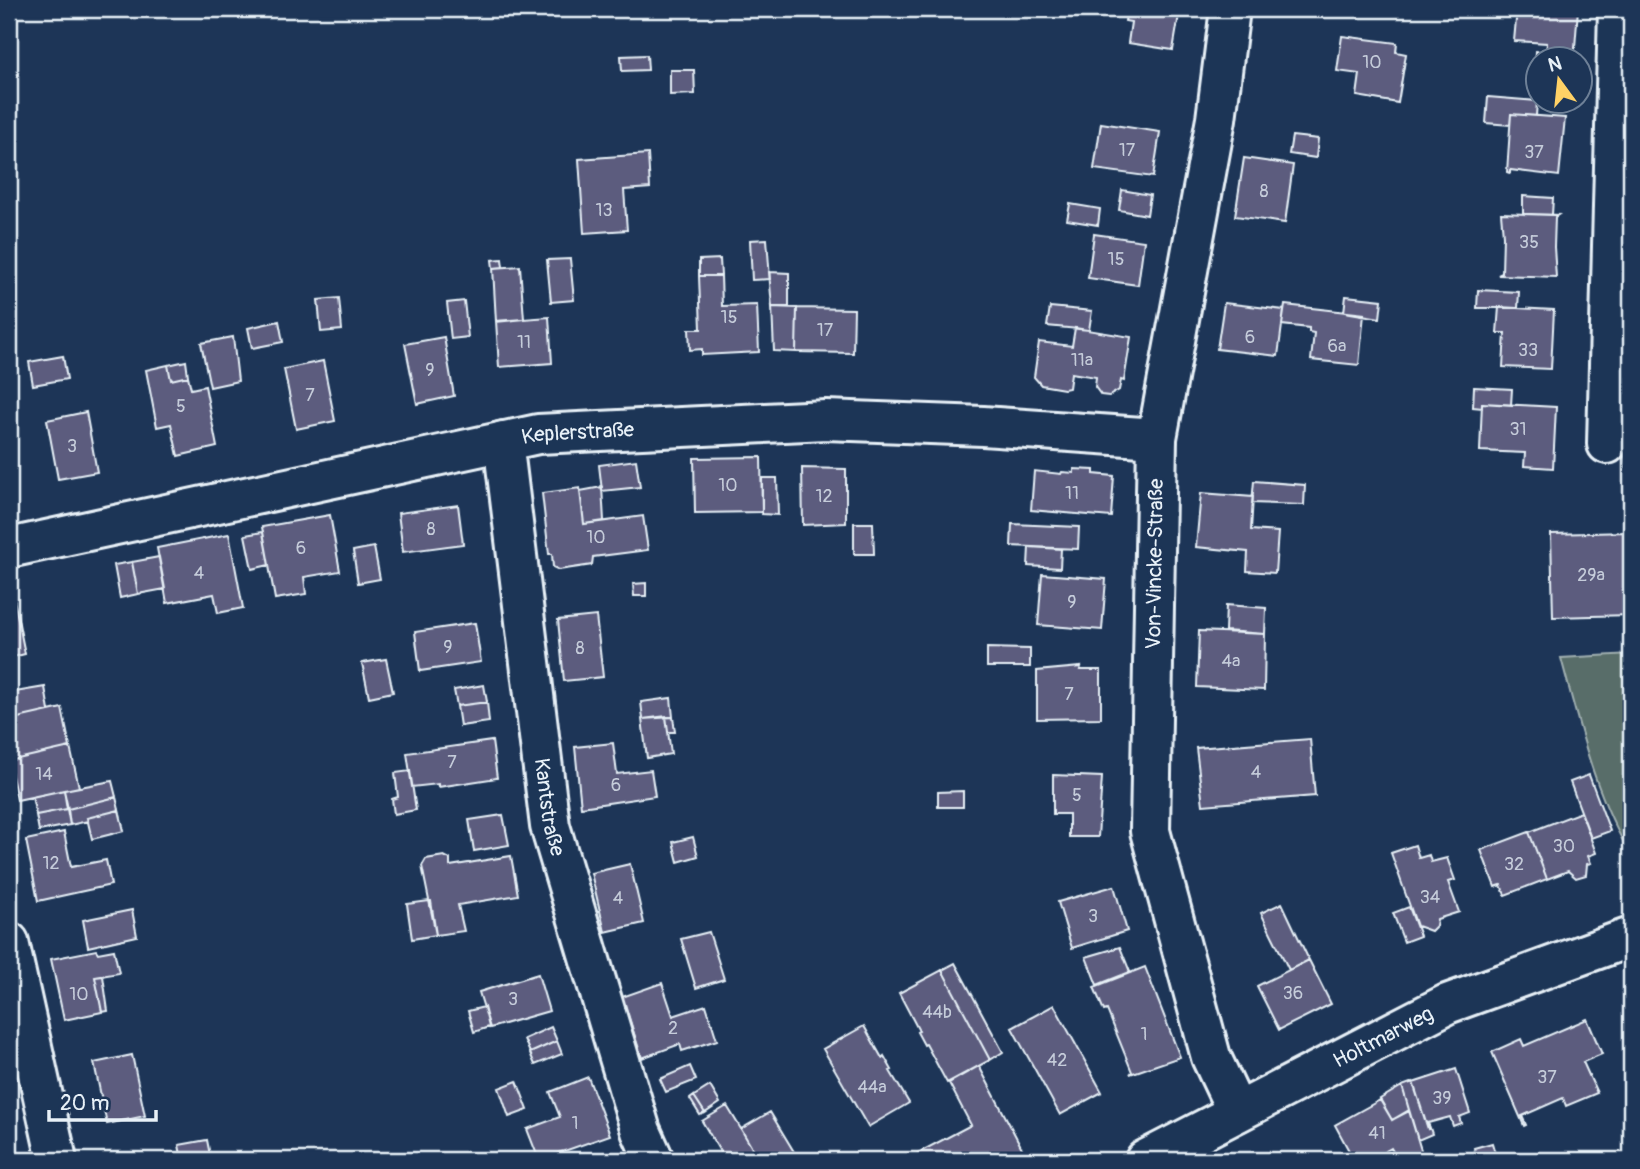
<svg xmlns="http://www.w3.org/2000/svg" width="1640" height="1169" font-family="Pangolin,sans-serif">
<rect width="100%" height="100%" fill="#1d3557"/>
<filter id="ink" filterUnits="userSpaceOnUse"><feTurbulence type="fractalNoise" baseFrequency=".0143" numOctaves="2"/><feDisplacementMap in="SourceGraphic" scale="14" xChannelSelector="R" yChannelSelector="G"/><feConvolveMatrix kernelMatrix="1 2 1 2 8 2 1 2 1" color-interpolation-filters="sRGB"/></filter>
<g filter="url(#ink)">
<path fill="#586d69" stroke="#a0afb0" stroke-width="2" d="M1631 654V855C1595 796 1579 724 1561 658Z"/>
<path fill="#5c5c7e" stroke="#e8f1f8" stroke-width="2" d="M1127 9H1180L1173 50 1128 43 1131 22 1125 21Z
M1517 9H1578L1574 60H1538V82H1534L1536 51 1546 52 1547 43 1514 41Z
M1342 36 1397 43 1396 52 1406 54 1398 103 1357 96 1360 74 1337 71Z
M647 55 648 70 622 71 621 56Z
M670 70H694L695 94 670 95Z
M1488 97 1537 101 1536 116 1511 114 1510 125 1486 123Z
M1511 114 1565 118 1559 176 1510 170V173L1507 172Z
M1101 123 1160 132 1153 177 1094 169Z
M1292 136 1318 139 1316 158 1289 154Z
M648 154 650 188 624 190 627 230 584 233 579 159Z
M1244 158 1293 165 1285 223 1235 216Z
M1122 190 1150 195 1147 215 1119 210Z
M1523 196 1553 198 1552 215 1523 214Z
M1070 204 1100 209 1098 225 1067 220Z
M1501 213 1558 215 1555 217 1554 247 1556 277 1498 275 1502 273 1503 236Z
M1094 234 1144 241 1138 285 1088 278Z
M767 239 770 279 752 280 750 240Z
M502 259 503 267 493 268 492 260Z
M570 259 574 300 551 302 547 260Z
M720 259 721 276H699V260Z
M520 266 524 319 496 322 493 268Z
M769 272 789 273V307H772Z
M699 276H721L722 306 757 305 759 352 702 355V349L690 350 689 329H701Z
M1478 290 1519 292 1518 308H1477Z
M1346 296 1382 300 1380 318 1344 312Z
M339 298 342 330 321 332 318 300Z
M464 301 468 337 451 339 447 303Z
M1224 303 1284 310 1278 356 1217 349Z
M1285 305 1364 314 1359 365 1311 360 1314 333 1309 332V328L1282 325Z
M772 307 797 308 796 352 774 351Z
M1050 307 1092 311 1089 330 1047 326Z
M1499 307 1554 310 1551 369 1503 367 1505 333H1497Z
M797 308 854 309 853 353 796 352Z
M549 317 552 363 499 367 496 321Z
M279 321 283 342 252 348 248 328Z
M1075 328 1131 337 1124 381 1121 380 1119 390 1109 396 1101 395 1095 387 1096 377 1071 373 1069 388 1064 389 1041 385 1034 377 1039 342 1072 346Z
M1627 334H1631V377L1625 376Z
M233 337 238 381 210 387 201 343Z
M444 337 454 396 417 404 405 344Z
M63 356 67 379 33 385 29 362Z
M186 361 188 376 171 380 168 365Z
M323 361 335 421 296 429 284 369Z
M168 365 171 380 188 376 191 389 205 386 217 447 178 456 171 424 157 427 146 370Z
M1474 387 1512 389 1511 405 1482 403V408L1473 407Z
M1482 403 1556 407 1553 468 1524 466 1525 453 1480 451Z
M86 412 97 472 58 479 47 420Z
M1631 453V467L1626 468 1625 454Z
M761 457 762 512 695 513 694 458Z
M636 460 640 487 602 491 599 465Z
M802 468 846 469V523L803 525Z
M1074 469 1094 470V474L1114 476 1111 517 1031 510 1034 471 1061 474 1062 472 1074 473Z
M762 478H777L778 515 762 514Z
M1254 481 1305 485 1304 505 1252 503Z
M602 487 604 521 584 524 580 491Z
M580 488 584 524 643 516 648 550 593 557 592 565 559 570 553 567 552 554H549L542 493Z
M1201 493 1253 497 1251 530 1278 532 1275 573 1247 571 1248 552 1196 547Z
M458 505 463 544 403 552 398 513Z
M330 515 340 571 304 577 306 594 275 599 262 527Z
M854 523H873L874 554H854Z
M1012 524 1079 527 1078 549 1011 546Z
M263 532 269 565 252 569 245 535Z
M1628 532 1631 615 1553 617 1551 534Z
M229 534 243 608 218 613 214 594 167 603 157 548Z
M374 547 380 579 358 583 353 551Z
M1029 547 1061 549 1060 568 1028 566Z
M159 557 165 589 138 594 132 562Z
M132 562 138 594 120 598 114 565Z
M1042 574 1106 579 1102 630 1038 625Z
M646 583V596H634L633 584Z
M13 594 25 654 9 658V595Z
M1226 605 1266 608 1265 634 1225 631Z
M596 616 603 677 564 681 558 620Z
M475 623 481 662 420 671 415 632Z
M1199 631 1265 634 1264 690 1197 687Z
M987 648 1030 649V667H987Z
M386 659 393 692 369 697 362 663Z
M1081 667 1080 670H1101V718L1037 719V671Z
M484 685 487 702 457 706 454 690Z
M45 687 49 711 9 720V693Z
M671 698 673 717 643 719 641 702Z
M487 702 489 722 460 726 457 706Z
M62 708 70 747 9 761V720Z
M666 716 671 754 647 758 642 719Z
M666 717H673L675 732H668Z
M1310 739 1315 796 1203 805 1196 748Z
M492 741 497 778 438 787V784L412 787 407 753Z
M613 743 617 774 651 770 655 796 581 807 575 747Z
M70 747 79 787 17 800 9 761Z
M410 771 416 810 394 814 392 799 398 797 395 773Z
M1053 775 1102 777 1098 837H1069V814H1053Z
M1589 775 1610 831 1591 838 1570 782Z
M112 781 116 797 68 809 64 790Z
M64 790 67 809 36 815 32 797Z
M963 791V807H938V792Z
M116 797 119 810 87 818 88 821 70 825 68 809Z
M67 809 70 825 39 831 36 815Z
M119 810 124 831 92 839 87 818Z
M1581 812 1596 853 1588 856 1591 863 1587 864 1586 875 1576 878 1568 871 1547 879 1529 832Z
M503 815 509 845 474 851 469 820Z
M64 832 71 867 106 860 111 885 38 901 26 840Z
M1529 832 1547 879 1505 895 1501 885 1495 887 1481 850Z
M693 837 698 856 678 862 673 842Z
M1415 845 1419 858 1429 855 1431 862 1447 858 1455 880 1448 882 1459 912 1437 919 1436 926 1431 931 1417 926 1391 853Z
M444 856 450 859V866L511 856 518 895 458 905 464 931 436 935 422 866 426 859Z
M630 864 644 923 605 932 591 873Z
M1114 886 1127 931 1072 948 1058 902Z
M429 901H431L436 935 412 939 407 904Z
M1282 903 1309 960 1289 970 1261 913Z
M1409 907 1420 936 1404 942 1393 913Z
M132 910 137 936 88 947 83 920Z
M709 932 724 979 696 988 681 939Z
M1120 947 1130 972 1097 985 1086 957Z
M96 950 98 953 114 950 119 973 95 977 102 1012 64 1020 51 959Z
M1309 960 1331 1004 1279 1030 1257 986Z
M955 963 1003 1052 990 1060 942 970Z
M1145 967 1180 1057 1130 1074 1132 1072 1107 1010 1104 1011 1094 987Z
M942 970 990 1060 947 1083 926 1044 924 1045 917 1032 919 1031 899 993Z
M538 974 549 1011 490 1028 479 992Z
M103 976 108 1011 102 1012 95 977Z
M662 983 673 1016 706 1005 717 1040 682 1051 680 1044 642 1058 622 997Z
M1054 1005 1102 1092 1060 1115 1012 1028Z
M484 1007 489 1027 474 1032 468 1011Z
M1587 1019 1602 1054 1583 1062 1597 1093 1566 1106 1563 1098 1522 1116 1526 1125 1524 1126 1492 1052 1521 1039 1524 1046Z
M864 1026 882 1058 884 1056 892 1070 890 1071 909 1103 868 1127 823 1049Z
M551 1027 557 1041 530 1053 524 1039Z
M557 1041 562 1054 535 1065 530 1053Z
M132 1055 145 1116 107 1124 94 1063Z
M690 1066 696 1080 666 1092 660 1079Z
M979 1066 1025 1154 1013 1160H912L910 1157 971 1125 949 1083Z
M1456 1069 1470 1113 1459 1117 1461 1123 1453 1126 1450 1117 1428 1123 1430 1128 1428 1129 1413 1083Z
M588 1077 610 1135 539 1160 527 1129 560 1117 550 1092Z
M517 1081 528 1110 509 1117 499 1088Z
M1413 1082 1428 1129 1430 1128 1432 1134 1418 1140 1402 1086Z
M710 1086 720 1103 705 1113 694 1096Z
M1402 1086 1409 1110 1392 1120 1380 1099Z
M694 1096 705 1113 700 1115 690 1099Z
M1380 1100 1392 1120 1409 1111 1424 1160H1398L1391 1148 1370 1160H1354L1335 1125Z
M727 1106 741 1129 759 1160H725L702 1121Z
M770 1112 799 1160H759L741 1129Z
M207 1140 211 1160H182L179 1145Z
M1492 1143 1497 1160H1477L1474 1148Z
M561 1152 564 1160H540Z"/>
<g fill="none" stroke-linecap="round" stroke-linejoin="round">
<g stroke="#e8f1f8" stroke-width="44">
<g id="minor">
<path d="M1230 9 1216 119 1157 438 1150 831 1211 1057 1237 1112"/>
<path id="s1" d="M503 441 550 826 641 1131 654 1160"/>
<path d="M1607 444 1618 9"/>
<path id="s2" d="M9 548 538 434 826 420 983 426 1157 438"/>
<path d="M9 942 57 1160"/>
<path id="s3" d="M1145 1160 1447 1004 1631 937"/>
</g>
</g>
<use href="#minor" stroke="#1d3557" stroke-width="38"/>
</g>
</g>
<g text-anchor="middle" dominant-baseline="central" stroke-width="5" stroke-linejoin="round" paint-order="stroke">
<g font-size="18" fill="#c5ccda">
<text x="1372" y="62">10</text>
<text x="1127" y="150">17</text>
<text x="1534" y="152">37</text>
<text x="1264" y="191">8</text>
<text x="604" y="210">13</text>
<text x="1529" y="242">35</text>
<text x="1116" y="259">15</text>
<text x="729" y="317">15</text>
<text x="825" y="330">17</text>
<text x="1250" y="337">6</text>
<text x="524" y="342">11</text>
<text x="1337" y="346">6a</text>
<text x="1528" y="350">33</text>
<text x="1082" y="360">11a</text>
<text x="430" y="370">9</text>
<text x="310" y="395">7</text>
<text x="181" y="406">5</text>
<text x="1518" y="429">31</text>
<text x="72" y="446">3</text>
<text x="728" y="485">10</text>
<text x="1072" y="493">11</text>
<text x="824" y="496">12</text>
<text x="431" y="529">8</text>
<text x="596" y="537">10</text>
<text x="301" y="548">6</text>
<text x="199" y="573">4</text>
<text x="1591" y="575">29a</text>
<text x="1072" y="602">9</text>
<text x="448" y="647">9</text>
<text x="580" y="648">8</text>
<text x="1231" y="661">4a</text>
<text x="1069" y="694">7</text>
<text x="452" y="762">7</text>
<text x="1256" y="772">4</text>
<text x="44" y="774">14</text>
<text x="616" y="785">6</text>
<text x="1077" y="795">5</text>
<text x="1564" y="846">30</text>
<text x="51" y="863">12</text>
<text x="1514" y="864">32</text>
<text x="1430" y="897">34</text>
<text x="618" y="898">4</text>
<text x="1093" y="916">3</text>
<text x="1293" y="993">36</text>
<text x="79" y="994">10</text>
<text x="513" y="999">3</text>
<text x="937" y="1012">44b</text>
<text x="673" y="1028">2</text>
<text x="1144" y="1034">1</text>
<text x="1057" y="1060">42</text>
<text x="1547" y="1077">37</text>
<text x="872" y="1087">44a</text>
<text x="1442" y="1098">39</text>
<text x="575" y="1123">1</text>
<text x="1377" y="1133">41</text>
</g>
<g font-size="21" fill="#e8f1f8" stroke="#1d3557">
<text stroke="none"><textPath href="#s2" startOffset="581">Keplerstraße</textPath></text>
<text transform="translate(1155 564) rotate(-89)">Von-Vincke-Straße</text>
<text stroke="none"><textPath href="#s1" startOffset="369">Kantstraße</textPath></text>
<text stroke="none"><textPath href="#s3" startOffset="268">Holtmarweg</textPath></text>
</g>
</g>
<rect width="1640" height="1169" fill="none" stroke="#1d3557" stroke-width="35"/>
<rect x="18" y="18" width="1605" height="1134" fill="none" stroke="#e8f1f8" stroke-width="2.5" filter="url(#ink)"/>
<g transform="translate(1559 80) rotate(345)"><circle r="33" fill="#1d3557" stroke="#6e8097" stroke-width="2"/>
<path d="M0-5L12 26L0 18L-12 26Z" fill="#ffd166"/>
<text y="-10" font-size="19" font-weight="bold" text-anchor="middle" fill="#e8f1f8">N</text>
</g>
<path d="M49 1110v10h107v-10" fill="none" stroke="#e8f1f8" stroke-width="3.5"/>
<text x="60" y="1110" font-size="21" fill="#e8f1f8" stroke="#1d3557" stroke-width="5" paint-order="stroke">20 m</text>
</svg>
